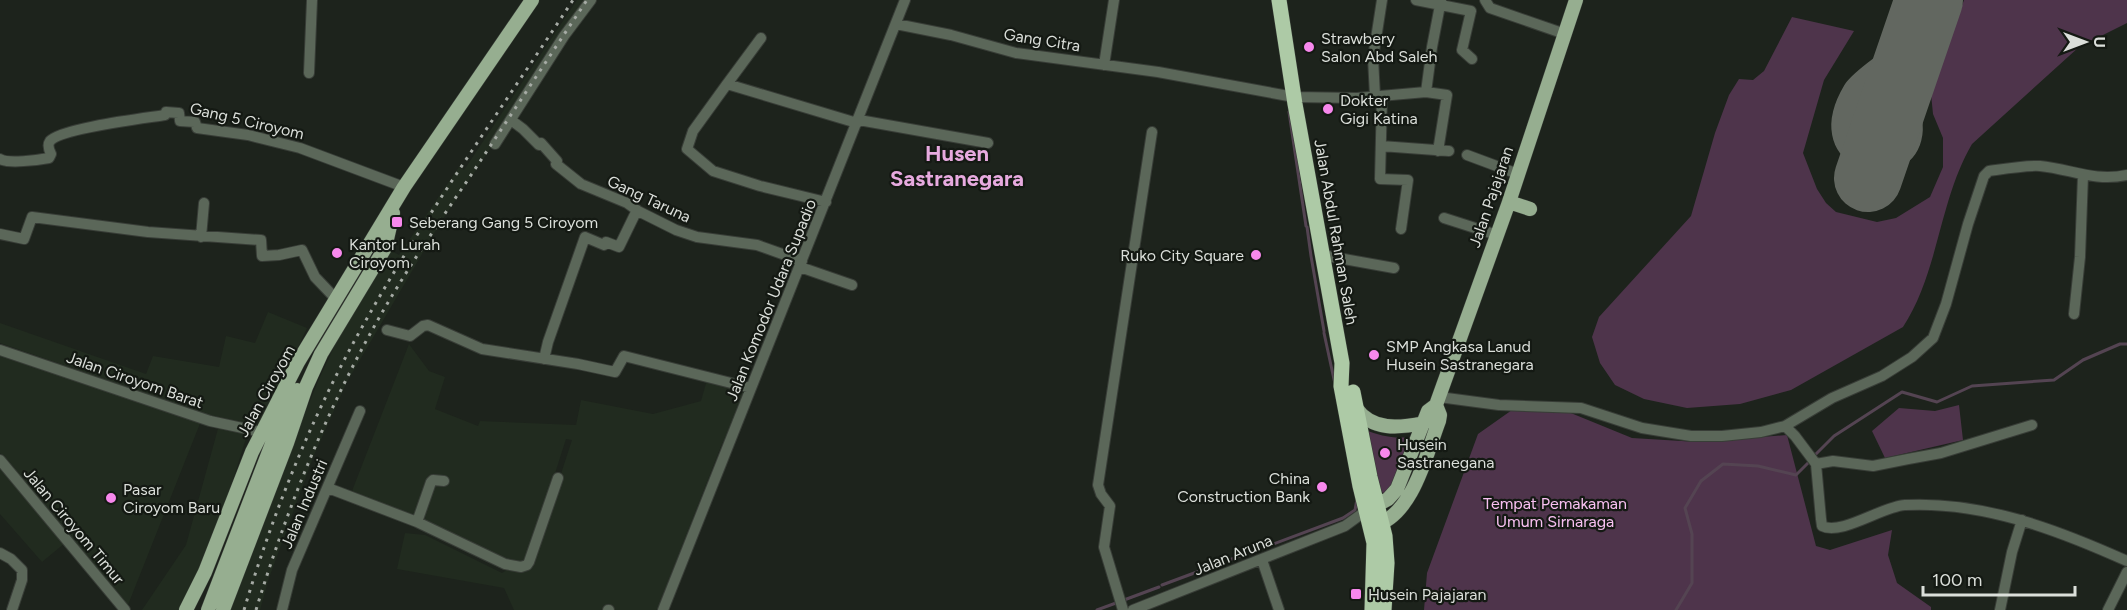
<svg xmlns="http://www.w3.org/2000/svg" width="2127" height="610" font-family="Figtree,sans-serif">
<rect width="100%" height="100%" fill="#1d231c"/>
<path fill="#212b1f" d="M577 0H590L439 225 347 382 314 455 269 578 260 610H230L287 456 319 379 341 332 390 250 399 255 459 167 464 170Z
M268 312 307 328 266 416 256 425 248 426 210 416 0 343V323L146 374 153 356 219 367 226 336 255 343Z
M409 344 429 371 445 377 435 409 478 426 480 421 576 425 581 400 653 414 701 401 707 380 746 390 720 449 657 610H514L504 588 397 569 405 533 425 535 502 573 512 567 530 569 572 440 566 439 528 558 522 565 352 491Z
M0 354 201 421 126 610 0 453Z
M219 425 247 435 207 563 179 610H142L186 545Z
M0 466 65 543 42 562 0 514Z"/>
<path fill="#4e344b" d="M1964 0H2127V23L2079 47 1972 144C1939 200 1939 272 1903 327L1791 390 1740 404 1687 408 1644 399 1615 385 1600 363 1592 337 1599 317 1691 216 1715 133 1729 95 1739 79 1753 80 1764 71 1792 17 1854 31 1824 80 1803 153 1817 189 1826 203 1836 212 1877 222 1896 218 1930 197 1943 167V138L1933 114 1931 94Z
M1959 405 1963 440 1885 458 1872 431 1899 408 1935 411Z
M1561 409 1632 438 1698 442 1787 435 1816 546 1830 550 1892 530 1888 555 1897 583 1931 607V610H1424L1427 573 1478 434 1512 410Z
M1365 430C1381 436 1397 440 1415 436L1394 488 1386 495 1379 490Z"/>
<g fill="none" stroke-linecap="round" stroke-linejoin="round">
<path stroke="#544452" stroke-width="3" d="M1289 112 1306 226
M1307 227 1311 256
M1311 256 1324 331
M1324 333 1335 384
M1814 456 1834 436 1902 392 1937 402 1972 386 2054 380 2083 360 2120 344H2127
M1260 549 1343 518 1355 510 1357 499
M1162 585 1256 550
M1124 600 1159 587
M1097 610 1116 603
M1676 610 1692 583V534L1685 508 1701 481 1723 464 1758 466 1796 475 1810 461"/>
<path stroke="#626760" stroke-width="27" d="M1913 46C1901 55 1862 82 1856 92 1816 159 1895 174 1907 141 1914 123 1903 108 1903 91 1903 73 1912 54 1916 37"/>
<path stroke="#626760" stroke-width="68" d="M1868 178 1929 0"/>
<g stroke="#383d37" stroke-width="12">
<path id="minor" d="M1416 0 1471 11 1462 50 1472 59
M1485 0 1490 8 1565 34
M896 24 951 35 1016 53 1158 72 1294 97 1357 98 1426 92 1432 47 1441 0
M1104 65 1114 0
M309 73 312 0
M727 84 761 38
M1426 92 1447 95 1438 151
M1375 96 1373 58 1382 0
M1382 96 1380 179 1408 180 1401 229
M511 120 523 129 539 145 541 143 557 161 556 164 581 184 627 203 638 211 676 230 697 237 757 245 802 261
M859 120 988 143
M495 144 564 36 591 0
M1381 146 1449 151
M1467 155 1518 174
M0 159C8 164 38 160 49 158L51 154C49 150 47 145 50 141 61 128 146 118 165 115L166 112 179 113 180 121 195 122 197 128 248 135 300 148 404 187
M826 202 760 186 713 171 687 149 693 131 727 84 857 123
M1444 218 1497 235
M0 234 24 239 32 217 148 232 261 240 262 256 279 255 302 250 315 277 336 299
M201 237 204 203
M1322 255 1394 268
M800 267 852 285
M2074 314 2080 257 2083 175
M387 330 410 336 423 326 428 325 482 349 578 364 615 372 624 356 751 388
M0 350 210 421 261 432
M544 359 548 342 585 237 604 245 606 242 619 247 637 210
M1439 397 1499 405 1581 408 1642 428 1691 436H1722L1761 432 1785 426 1832 398 1882 376 1912 357 1933 338 1946 304 1968 224 1984 176 1989 171C2003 169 2026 165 2040 166 2071 169 2094 182 2127 175
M1785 426 1795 436 1816 464 1821 519 1822 526C1841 536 1883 506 1905 505 1983 501 2058 530 2127 561
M0 460 125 610
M1816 464 1833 461 1873 466 1908 459 1941 453 2032 425
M328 488 417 522 505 564 521 567 527 565 529 562 558 478
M417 522 431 482 433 480 444 481
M0 553 11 559 22 570V580L12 610
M1262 560 1279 610
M282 610 292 570 360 411
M608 610H609
M663 610 905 0
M1123 610 1104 547 1110 506 1101 494 1098 485 1152 132
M1133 610 1345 526 1367 510
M2000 610 2012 552 2022 520
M2108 610 2127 572"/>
</g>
<g stroke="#383d37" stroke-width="15">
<path id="major" d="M1509 202 1530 209
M1356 408C1372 431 1399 428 1424 423
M1368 510 1388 499 1397 489 1428 411 1436 405 1509 202 1576 0
M1374 526C1413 515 1426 455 1439 421L1440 415 1436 405
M186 610 205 572 252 452 298 362 404 187 532 0
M208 610 273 441 297 390
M223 610 287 443 306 387 321 354 385 248 393 213"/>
</g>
<g stroke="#383d37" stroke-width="16">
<path id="highway" d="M1279 0 1295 104 1342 363 1341 386 1360 486 1374 543 1372 610
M1353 392 1370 477 1385 536 1387 563 1384 610"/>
</g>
<use href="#minor" stroke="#5b6759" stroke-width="10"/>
<use href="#major" stroke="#96ae90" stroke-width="14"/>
<use href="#highway" stroke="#adcaa6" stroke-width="15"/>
<path stroke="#a6aba5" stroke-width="3" stroke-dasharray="3 6" stroke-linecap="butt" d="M244 610C273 513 311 418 361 329 424 216 502 108 573 0
M256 610C285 515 322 421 370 334 399 281 433 231 467 181 507 121 547 60 587 0"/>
</g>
<g fill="#f788ec" stroke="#141913" stroke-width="2">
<circle cx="1309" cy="47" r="6"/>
<circle cx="1328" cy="109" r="6"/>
<rect x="391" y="216" width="12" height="12" rx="3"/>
<circle cx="337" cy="253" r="6"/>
<circle cx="1256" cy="255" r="6"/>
<circle cx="1374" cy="355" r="6"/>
<circle cx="1385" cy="453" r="6"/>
<circle cx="1322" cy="487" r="6"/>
<circle cx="111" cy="498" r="6"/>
<rect x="1350" y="588" width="12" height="12" rx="3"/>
</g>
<g text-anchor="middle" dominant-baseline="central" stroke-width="4.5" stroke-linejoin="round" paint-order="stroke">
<g font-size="16" fill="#dbdfda" stroke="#141913" text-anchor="start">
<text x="1321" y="38">Strawbery<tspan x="1321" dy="18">Salon Abd Saleh</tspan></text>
<text x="1340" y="100">Dokter<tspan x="1340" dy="18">Gigi Katina</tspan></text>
<text x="409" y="222">Seberang Gang 5 Ciroyom</text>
<text x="349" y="244">Kantor Lurah<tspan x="349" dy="18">Ciroyom</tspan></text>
<text x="1244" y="255" text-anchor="end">Ruko City Square</text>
<text x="1386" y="346">SMP Angkasa Lanud<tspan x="1386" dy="18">Husein Sastranegara</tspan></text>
<text x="1397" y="444">Husein<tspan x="1397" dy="18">Sastranegana</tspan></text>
<text x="1310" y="478" text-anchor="end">China<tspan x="1310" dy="18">Construction Bank</tspan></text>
<text x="123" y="489">Pasar<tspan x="123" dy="18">Ciroyom Baru</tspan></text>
<text x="1368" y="594">Husein Pajajaran</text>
</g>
<g font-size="16" fill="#dbdfda" stroke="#141913">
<text transform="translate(1042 40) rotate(9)">Gang Citra</text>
<text transform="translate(247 121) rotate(13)">Gang 5 Ciroyom</text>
<text transform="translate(1491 197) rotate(-71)">Jalan Pajajaran</text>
<text transform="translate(649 199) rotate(25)">Gang Taruna</text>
<text transform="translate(1336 232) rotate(80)">Jalan Abdul Rahman Saleh</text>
<text transform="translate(771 300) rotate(-68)">Jalan Komodor Udara Supadio</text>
<text transform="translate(135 380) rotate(19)">Jalan Ciroyom Barat</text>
<text transform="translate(266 391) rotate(-61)">Jalan Ciroyom</text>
<text transform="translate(304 504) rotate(-67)">Jalan Industri</text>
<text transform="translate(74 526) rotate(50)">Jalan Ciroyom Timur</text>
<text transform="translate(1233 555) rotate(-22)">Jalan Aruna</text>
</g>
<g font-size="16" fill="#f8c0f1" stroke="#141913">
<text x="1555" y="503">Tempat Pemakaman<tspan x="1555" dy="18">Umum Sirnaraga</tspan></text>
</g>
<g font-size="22" font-weight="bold" fill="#e7aadf" stroke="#141913">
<text x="957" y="153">Husen<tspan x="957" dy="25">Sastranegara</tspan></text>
</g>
</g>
<g transform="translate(2085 42) rotate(90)" stroke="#141913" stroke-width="4.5" paint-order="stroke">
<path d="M0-4.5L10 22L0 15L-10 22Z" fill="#dbdfda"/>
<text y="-9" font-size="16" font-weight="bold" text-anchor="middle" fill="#dbdfda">U</text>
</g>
<path d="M1923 586v9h152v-9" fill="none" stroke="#dbdfda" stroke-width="3"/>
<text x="1932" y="586" font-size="18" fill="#dbdfda" stroke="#141913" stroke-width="4.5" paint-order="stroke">100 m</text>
</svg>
